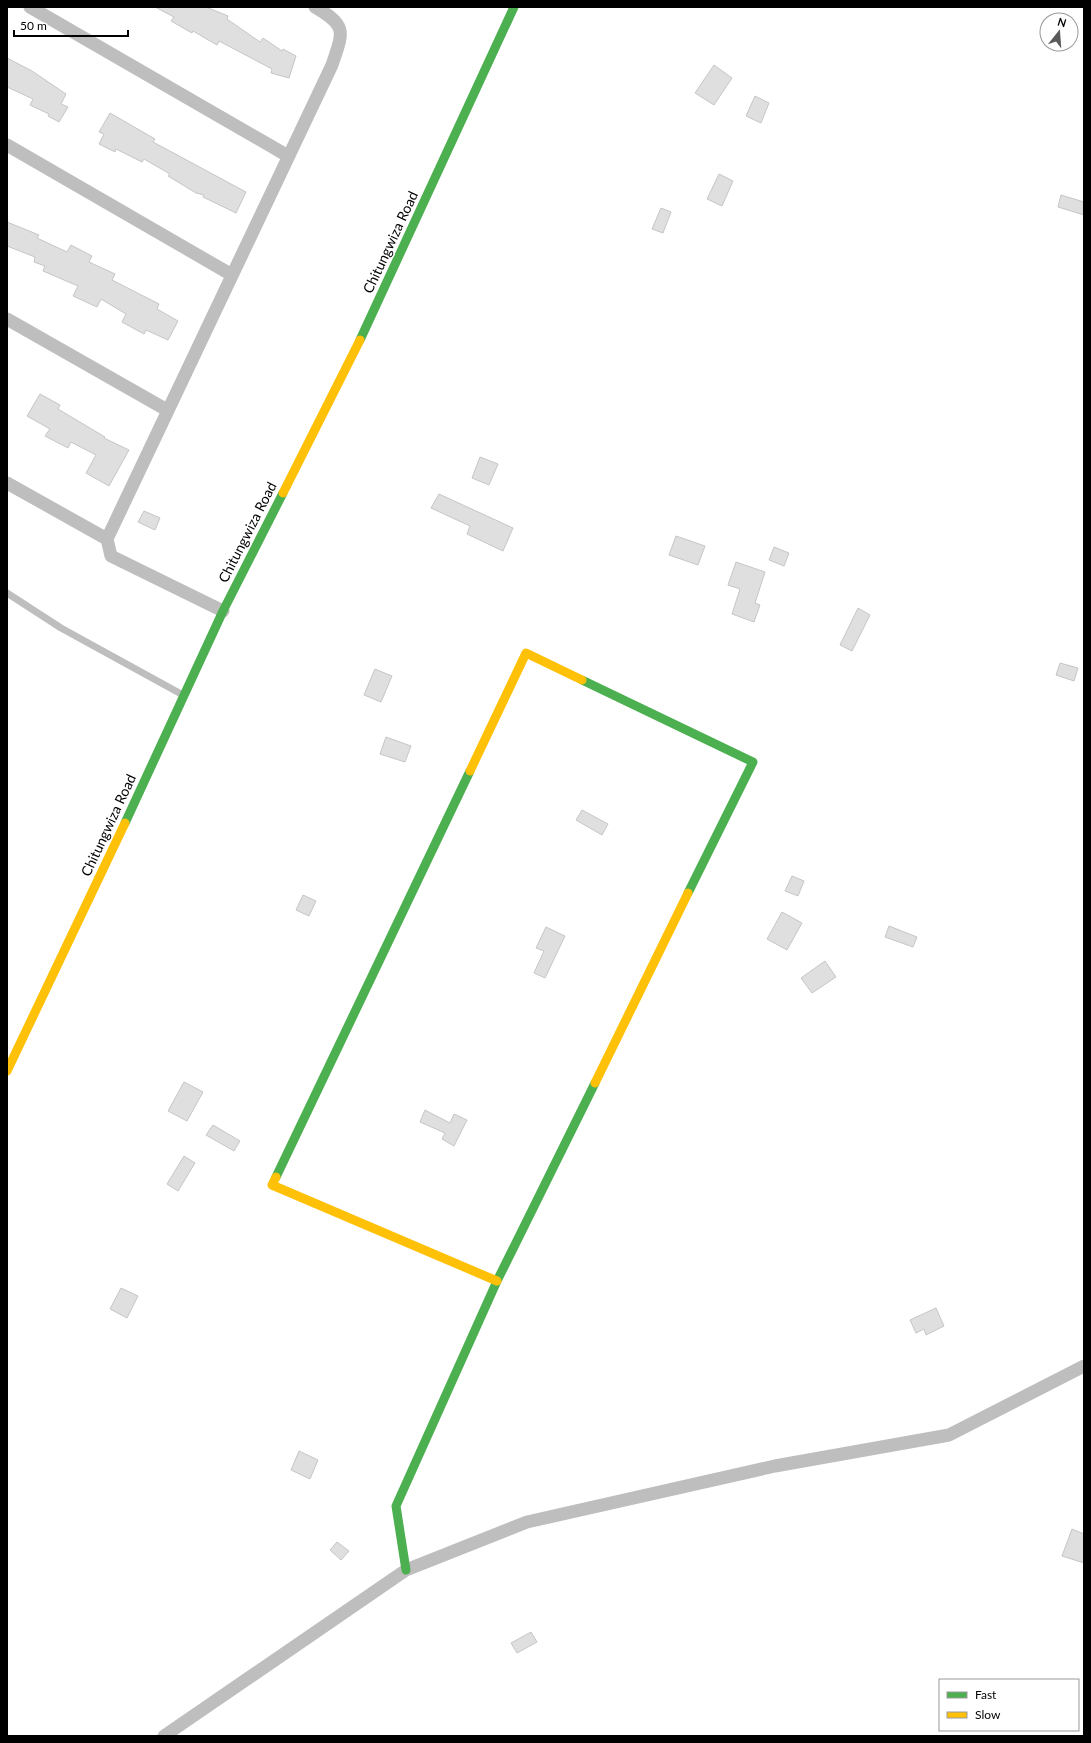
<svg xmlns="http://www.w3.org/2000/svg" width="1091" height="1743" font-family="Lato,sans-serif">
<rect width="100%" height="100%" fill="#fff"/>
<path fill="#dfdfdf" stroke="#c6c6c6" d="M155 7H206L228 16 227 19 260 42 263 38 282 51 283 49 296 56 289 78 271 73 272 69 219 41 217 45 193 31 192 33 171 21 174 17Z
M7 58 32 71 66 94 61 104 68 107 59 122 48 116 49 114 30 105 33 99 7 87Z
M714 65 732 78 714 105 695 93Z
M755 96 769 103 761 123 746 116Z
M110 113 155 139 153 142 246 192 236 213 203 197 204 195 196 193 168 176 170 174 144 159 142 162 116 149 115 152 99 144 104 134 99 132Z
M719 174 733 181 722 206 707 199Z
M1061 195 1084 202V215L1058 207Z
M661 208 671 212 663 233 652 229Z
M7 222 39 235 37 238 67 252 71 245 92 256 89 262 115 274 112 280 159 304 157 309 178 321 168 340 146 330 144 334 122 322 126 314 101 299 97 307 73 296 78 286 43 271 45 266 34 262 35 257 7 246Z
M40 394 60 405 58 409 105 437 104 438 129 450 109 486 86 473 96 455 71 442 68 448 45 436 50 429 27 416Z
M480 457 498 464 489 485 472 478Z
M439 494 513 528 503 551 467 534 470 526 431 508Z
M144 511 160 518 155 530 138 522Z
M676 536 705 546 698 565 669 555Z
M774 547 789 553 784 566 769 560Z
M736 562 765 572 755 603 760 605 754 622 732 614 740 589 728 585Z
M858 608 870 615 852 651 840 645Z
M1060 663 1078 668 1074 681 1056 675Z
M375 669 392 676 381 702 364 695Z
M386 737 411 746 405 762 380 754Z
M582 810 608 824 602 835 576 820Z
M792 876 804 881 798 896 785 891Z
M303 895 316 901 309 916 296 910Z
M782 912 802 923 787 950 767 939Z
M889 926 917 937 913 947 885 937Z
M546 927 565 936 545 978 534 973 544 951 536 948Z
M825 961 836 977 812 993 801 978Z
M184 1082 203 1092 187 1121 168 1111Z
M425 1110 450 1123 454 1114 467 1120 454 1146 442 1139 445 1133 420 1122Z
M213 1125 240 1141 234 1151 206 1135Z
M184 1156 195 1163 178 1191 167 1184Z
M121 1288 138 1296 127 1318 110 1309Z
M936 1308 944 1326 926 1335 924 1329 916 1333 910 1320Z
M299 1451 318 1460 310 1479 291 1470Z
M1072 1529 1084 1534V1563L1062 1556Z
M337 1542 349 1551 341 1560 330 1550Z
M531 1632 537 1642 517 1653 511 1643Z"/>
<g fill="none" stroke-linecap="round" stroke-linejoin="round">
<path stroke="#bebebe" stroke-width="7" d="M7 593 61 628 183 695"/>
<path stroke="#bebebe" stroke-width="13" d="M30 7 288 156
M7 145 232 275
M7 319 167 410
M7 483 107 539 111 556 223 611
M107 539 332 65C343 32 348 26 315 7
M164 1736 406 1570 527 1522 775 1466 949 1435 1084 1366"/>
<path stroke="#4caf50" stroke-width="9" d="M360 340 514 7
M582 680 753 762 688 893
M125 823 223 611 283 493
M276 1177 470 771
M406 1570 396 1506 497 1281 595 1083"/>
<path stroke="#ffc107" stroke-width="9" d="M283 493 360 340
M470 771 526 653 582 680
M7 1071 125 823
M595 1083 688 893
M276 1177 272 1185 497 1281"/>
</g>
<g text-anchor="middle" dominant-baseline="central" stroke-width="3" stroke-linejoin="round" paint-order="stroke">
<g font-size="14" fill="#000" stroke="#fff">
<text transform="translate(390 242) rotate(-65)">Chitungwiza Road</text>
<text transform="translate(247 532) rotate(-63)">Chitungwiza Road</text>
<text transform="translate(108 825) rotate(-65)">Chitungwiza Road</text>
</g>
</g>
<rect width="1091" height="1743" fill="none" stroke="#000000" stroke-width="16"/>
<rect x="939" y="1679" width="140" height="52" fill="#ffffff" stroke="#999999"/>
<rect x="947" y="1692" width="20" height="6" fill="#4caf50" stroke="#999999"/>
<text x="975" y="1699" font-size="12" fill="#000000">Fast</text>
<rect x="947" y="1712" width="20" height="6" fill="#ffc107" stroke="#999999"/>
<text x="975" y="1719" font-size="12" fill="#000000">Slow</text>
<g transform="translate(1059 32) rotate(17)"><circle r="19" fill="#ffffff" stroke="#999999"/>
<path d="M0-3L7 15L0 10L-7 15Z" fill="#595959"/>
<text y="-6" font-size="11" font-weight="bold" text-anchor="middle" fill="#000000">N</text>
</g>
<path d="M14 30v6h114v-6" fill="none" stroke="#000000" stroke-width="2"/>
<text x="20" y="30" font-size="12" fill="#000000" stroke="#ffffff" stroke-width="3" paint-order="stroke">50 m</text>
</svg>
